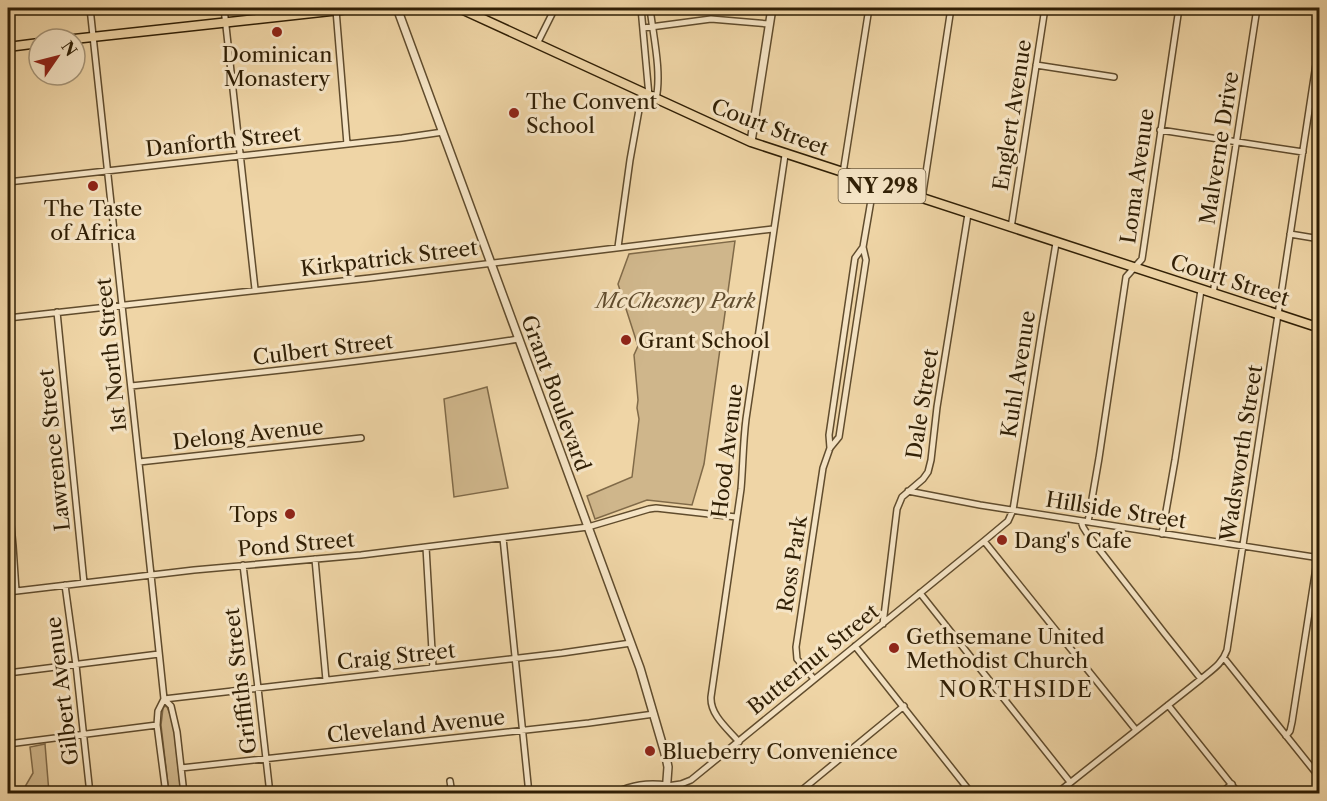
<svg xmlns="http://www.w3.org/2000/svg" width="1327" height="801" font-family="'Libre Caslon Text',serif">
<rect width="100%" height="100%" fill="#efd5a6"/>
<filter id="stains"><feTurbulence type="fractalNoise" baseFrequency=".00333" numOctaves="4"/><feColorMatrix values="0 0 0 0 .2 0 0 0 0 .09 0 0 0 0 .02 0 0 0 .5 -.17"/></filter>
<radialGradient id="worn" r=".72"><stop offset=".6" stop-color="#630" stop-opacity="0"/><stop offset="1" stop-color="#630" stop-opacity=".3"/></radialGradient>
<path fill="#cfb68b" stroke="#806a48" stroke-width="1.5" d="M735 241 704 464 692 505 647 500 595 519 587 496 632 477 639 419 637 408 638 400 634 355 638 346 618 284 629 254Z
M487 387 508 488 454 497 444 399Z
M165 706 167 707 173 721 181 793H169L161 725 163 708Z
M45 744 49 793H11L22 792 33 773 30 747Z"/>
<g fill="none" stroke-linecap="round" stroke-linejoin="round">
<g stroke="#604c2d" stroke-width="8">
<path id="minor" d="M90 8 151 575 164 699 158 711 157 725 166 794
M224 8 255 289
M641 8 649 96
M650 8C653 35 662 72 656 99
M336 10 347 144
M643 28 711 19 769 24
M537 44 555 8
M1036 65 1114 77
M1160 130 1303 152
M843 173 869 8
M8 182 402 138 443 132
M922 199 951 8
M1011 228 1045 8
M1290 234 1320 239
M618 247 630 160 642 93
M1213 294 1257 8
M57 312 84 583
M8 318 370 278 773 229
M131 386C260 373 390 359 519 339
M830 448 829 435 855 258 863 247
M139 462 361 438
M908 491 980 505 1320 558
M8 494 13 546 16 591
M1081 521 1083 527 1088 535 1165 634 1201 679
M1088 522 1099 458 1126 277 1142 259 1179 8
M1162 534 1175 460 1201 290
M503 538 529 794
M984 541 1136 730
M426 547 433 668
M315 559 326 680
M243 565 258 688 270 794
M65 585 76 665 90 794
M8 592 194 570 361 555 588 527 649 509 656 508 736 517
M920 593 1070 782
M883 624 897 509 902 497 923 479 928 472 931 460 937 407 968 214
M855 646 972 794
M1224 658 1320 778
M8 673 159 654
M814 679 797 659 796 647 823 468 830 448 839 437 866 260 863 247 874 183
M164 699 562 653 631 643
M164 699 171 706 177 732 184 794
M1168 705 1239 794
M1286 736 1290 731 1292 722 1320 542
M739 742C728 729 710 715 711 697L741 489C743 466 743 443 746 419L785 155
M8 744 157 725
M181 768 589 723 654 714
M450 781 452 794
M667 786 681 784 691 780 984 541 1008 521 1013 510 1042 327 1056 243
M873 792 874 794
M797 794 904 706
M1056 794 1201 679C1213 669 1222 664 1227 650L1320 38
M1220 794 1232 784"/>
</g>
<g stroke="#604c2d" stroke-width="10">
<path id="tertiary" d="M397 8 640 668 666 757 668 767 666 794
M751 142 772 8
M614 794C633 786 647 783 667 786"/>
</g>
<g stroke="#301f05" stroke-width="11">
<path id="primary" d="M459 8 751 142 1320 328
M74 39 358 8
M8 47 39 43"/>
</g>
<use href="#minor" stroke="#f5e4c5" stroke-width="5"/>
<use href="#tertiary" stroke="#f5e4c5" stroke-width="7"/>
<use href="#primary" stroke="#efd5a6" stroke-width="8"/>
</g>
<g fill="#8f2418" stroke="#f5e4c5" stroke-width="2">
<circle cx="277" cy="32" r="6"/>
<circle cx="514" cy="113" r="6"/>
<circle cx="93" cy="186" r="6"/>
<circle cx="626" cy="340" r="6"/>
<circle cx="290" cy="514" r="6"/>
<circle cx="1002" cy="540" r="6"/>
<circle cx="894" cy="648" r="6"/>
<circle cx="650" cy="751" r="6"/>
</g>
<g text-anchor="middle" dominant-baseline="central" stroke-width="6" stroke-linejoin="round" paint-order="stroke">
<rect fill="#f5e4c5" stroke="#6b5a3f" stroke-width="1.5" x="838.5" y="169" width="87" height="34" rx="4.5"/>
<g font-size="20" font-weight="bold" fill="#301f05">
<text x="882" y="186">NY 298</text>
</g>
<g font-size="21" fill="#301f05" stroke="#f5e4c5" text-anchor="start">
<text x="277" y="54" text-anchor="middle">Dominican<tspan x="277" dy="24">Monastery</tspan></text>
<text x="526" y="101">The Convent<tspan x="526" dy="24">School</tspan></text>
<text x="93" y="208" text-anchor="middle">The Taste<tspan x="93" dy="24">of Africa</tspan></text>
<text x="638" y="340">Grant School</text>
<text x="278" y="514" text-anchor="end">Tops</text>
<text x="1014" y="540">Dang's Cafe</text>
<text x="906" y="636">Gethsemane United<tspan x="906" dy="24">Methodist Church</tspan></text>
<text x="662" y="751">Blueberry Convenience</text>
</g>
<g font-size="21" fill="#301f05" stroke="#f5e4c5">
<text transform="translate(1012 115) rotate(-81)">Englert Avenue</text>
<text transform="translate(770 127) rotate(21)">Court Street</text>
<text transform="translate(223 141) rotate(-6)">Danforth Street</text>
<text transform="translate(1219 148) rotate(-81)">Malverne Drive</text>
<text transform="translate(1137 176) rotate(-82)">Loma Avenue</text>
<text transform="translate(389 258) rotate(-7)">Kirkpatrick Street</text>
<text transform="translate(1230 280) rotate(18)">Court Street</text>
<text transform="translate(323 349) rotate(-7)">Culbert Street</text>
<text transform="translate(111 355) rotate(-96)">1st North Street</text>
<text transform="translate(1018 374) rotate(-81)">Kuhl Avenue</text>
<text transform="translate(556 393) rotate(70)">Grant Boulevard</text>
<text transform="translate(922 404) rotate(-81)">Dale Street</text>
<text transform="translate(248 434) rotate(-6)">Delong Avenue</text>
<text transform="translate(54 450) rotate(-96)">Lawrence Street</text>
<text transform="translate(727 451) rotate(-83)">Hood Avenue</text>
<text transform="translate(1241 453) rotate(-81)">Wadsworth Street</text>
<text transform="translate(1116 510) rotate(9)">Hillside Street</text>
<text transform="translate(296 544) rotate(-5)">Pond Street</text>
<text transform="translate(792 564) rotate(-81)">Ross Park</text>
<text transform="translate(396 656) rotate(-6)">Craig Street</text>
<text transform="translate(813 659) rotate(-39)">Butternut Street</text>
<text transform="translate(240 681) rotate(-97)">Griffiths Street</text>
<text transform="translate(62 691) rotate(-97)">Gilbert Avenue</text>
<text transform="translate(416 726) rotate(-6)">Cleveland Avenue</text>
</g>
<g font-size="21" font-style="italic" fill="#604c2d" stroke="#f5e4c5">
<text x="676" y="300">McChesney Park</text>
</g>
<g font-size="22" letter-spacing="1.5" fill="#301f05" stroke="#f5e4c5">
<text x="1016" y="689">NORTHSIDE</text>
</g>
</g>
<rect width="1327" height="801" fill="none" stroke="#efd5a6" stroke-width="30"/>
<rect x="9" y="9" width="1309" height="783" fill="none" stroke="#301f05" stroke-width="3"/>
<rect x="15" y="15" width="1297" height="771" fill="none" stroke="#301f05" stroke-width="1.5"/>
<g transform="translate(57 57) rotate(55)"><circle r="28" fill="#f5e4c5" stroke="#a69578" stroke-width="1.5"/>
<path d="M0-4.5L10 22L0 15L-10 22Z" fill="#8f2418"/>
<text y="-9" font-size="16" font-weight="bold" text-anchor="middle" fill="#301f05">N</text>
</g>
<rect width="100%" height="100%" filter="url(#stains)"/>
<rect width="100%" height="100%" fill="url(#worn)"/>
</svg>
